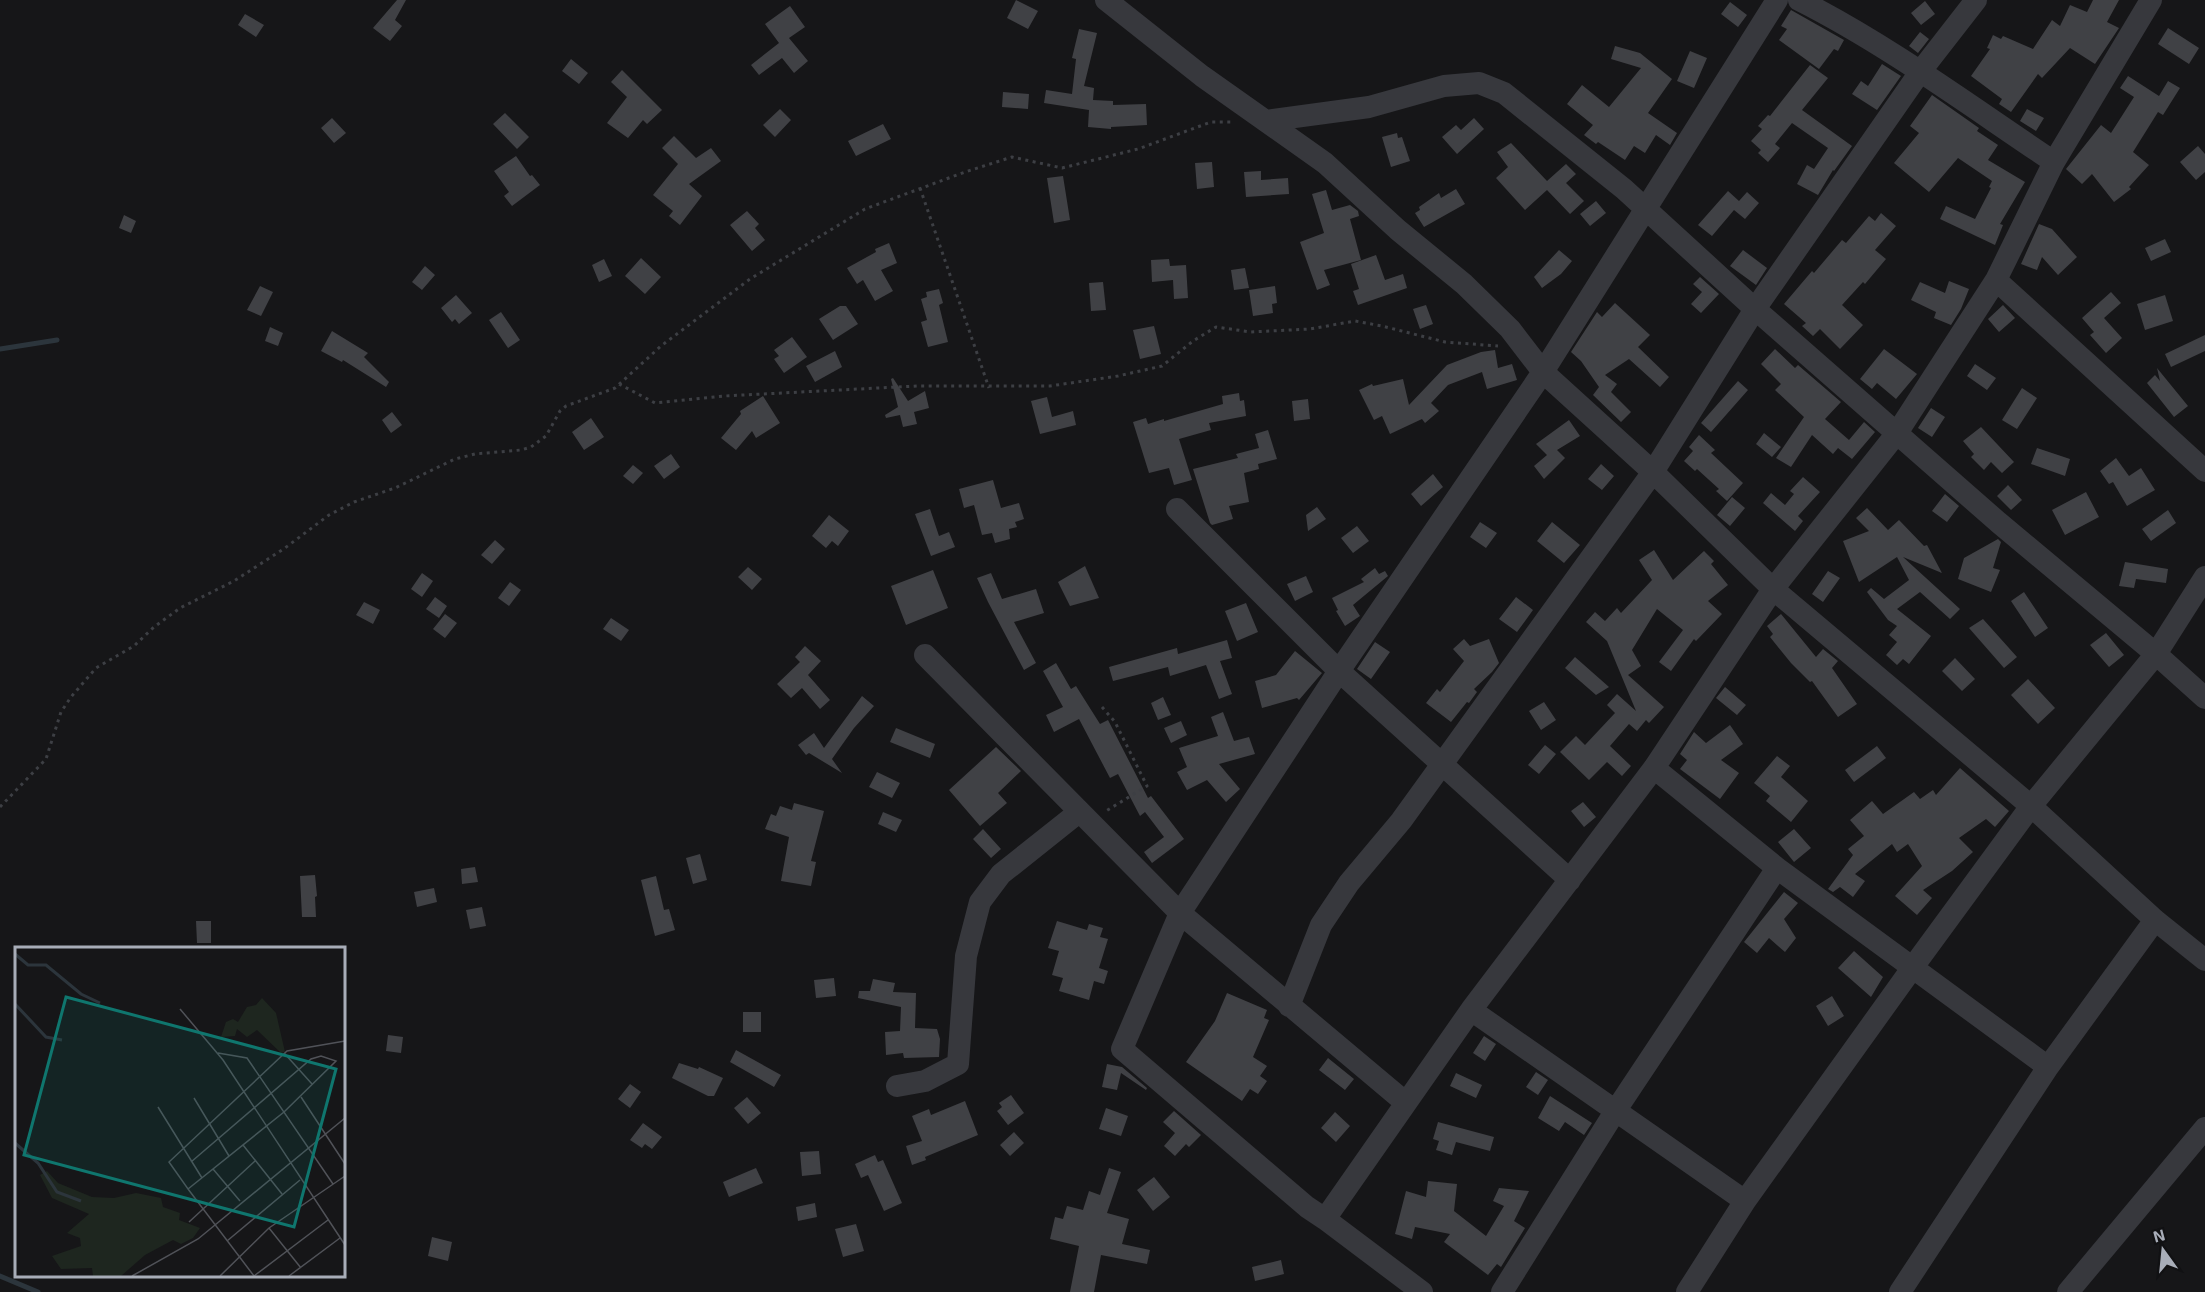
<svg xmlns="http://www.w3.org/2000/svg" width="2205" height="1292" font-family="'Exo 2',sans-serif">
<rect width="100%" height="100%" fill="#161618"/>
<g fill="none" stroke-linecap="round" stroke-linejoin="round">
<path stroke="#2c353c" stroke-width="5" d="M0 349 57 340
M0 1276 38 1292"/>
</g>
<path fill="#404145" d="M397 0H406L395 20 402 26 390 41 373 28Z
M1016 0 1038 11 1028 29 1007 18Z
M2093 0H2119L2107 22 2119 28 2095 64 2070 48 2042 78 2038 74 2011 112 1999 104 2002 99 1971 76 1990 49 1987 48 1993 35 2001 39 2003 36 2033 49 2052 20 2060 26 2070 5 2087 12Z
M1925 1 1935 14 1921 25 1911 13Z
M1730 2 1747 15 1738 27 1721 14Z
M790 6 805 27 789 38 808 61 794 73 782 58 759 75 751 65 779 43 765 24Z
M1791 10 1844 40 1838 51 1834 49 1819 69 1779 40 1787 29 1781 26Z
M245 14 264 25 256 37 238 25Z
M2168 28 2199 48 2189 64 2158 44Z
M1079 29 1097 33 1084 86 1094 88 1093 100 1113 101V105L1146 104 1147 125 1111 127V129L1088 127 1089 110 1044 103 1046 90 1072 94 1076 59 1072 58Z
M1920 32 1929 39 1918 53 1909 46Z
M1615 46 1640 53 1672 79 1648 113 1677 133 1670 145 1656 135 1645 153 1634 146 1625 160 1598 142 1596 144 1584 135 1593 125 1567 104 1582 85 1609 107 1641 68 1611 59Z
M1690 51 1707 58 1694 88 1677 81Z
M571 59 588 73 579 84 562 71Z
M1882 64 1901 76 1877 110 1852 94 1861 81 1868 86Z
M1810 65 1828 78 1802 110 1852 146 1834 171 1833 170 1818 195 1797 184 1807 165 1814 169 1828 148 1792 123 1775 144 1780 148 1768 162 1758 153 1761 150 1751 141 1762 129 1758 126 1768 115 1770 116Z
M622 70 662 110 647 124 643 120 628 138 607 123 627 97 611 82Z
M2128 76 2159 96 2168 81 2180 88 2163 115 2158 112 2133 152 2149 165 2129 187 2131 189 2114 202 2092 174 2082 184 2066 169 2101 125 2111 133 2134 97 2120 88Z
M1003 92 1029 94 1028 109 1002 107Z
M1932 95 1979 128 1977 131 1998 145 1988 160 2025 182 2000 224 2003 225 1995 245 1940 219 1946 206 1975 219 1991 188 1989 187 1992 181 1958 158 1929 192 1894 163 1919 133 1910 126Z
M780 109 791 120 775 137 763 125Z
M2027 109 2044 118 2036 131 2020 121Z
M505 113 529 137 517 149 493 124Z
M332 118 346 133 334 143 321 128Z
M1474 118 1484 129 1457 154 1442 137 1456 125 1461 130Z
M883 124 891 139 856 156 848 141Z
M1397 133 1398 138 1402 137 1410 161 1391 167 1382 137Z
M674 136 696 158 711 148 721 161 689 184 702 196 680 225 669 216 673 211 653 195 678 164 662 148Z
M1511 143 1547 181 1566 164 1576 174 1566 183 1584 201 1570 214 1547 190 1525 210 1496 178 1508 167 1497 152Z
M2198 146 2205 154V172L2196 180 2180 162Z
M516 156 530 176 532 175 540 185 512 206 504 196 509 192 494 171Z
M1212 162 1214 187 1197 189 1195 163Z
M1261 171V180L1288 178 1289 194 1246 197 1244 172Z
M1063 176 1070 220 1054 223 1047 178Z
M1456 189 1465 204 1424 227 1415 213 1420 210 1419 207 1439 193 1441 198Z
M1326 190 1332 210 1350 205 1358 211 1359 216 1350 219 1361 260 1324 270 1330 285 1317 290 1300 242 1324 233 1312 194Z
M1728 191 1739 201 1747 192 1759 203 1745 219 1734 210 1712 236 1698 225Z
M1596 201 1606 213 1590 226 1580 214Z
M747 211 759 224 755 228 765 240 752 251 730 225Z
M1881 213 1896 226 1875 250 1886 259 1865 284 1863 282 1842 305 1863 325 1840 349 1820 329 1813 336 1802 326 1806 323 1784 304 1812 271 1814 273 1842 240 1846 243 1869 216 1875 221Z
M124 215 136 221 131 233 119 228Z
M2039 224 2052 229 2077 257 2058 275 2042 257 2037 270 2021 264Z
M2165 239 2171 252 2151 261 2145 248Z
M889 243 897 263 881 270 893 291 875 301 863 280 857 284 847 268 876 252 875 249Z
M1559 250 1572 261 1561 274 1542 288 1534 277Z
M1743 250 1767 268 1756 285 1730 266Z
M1376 255 1385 280 1403 274 1407 288 1358 305 1353 291 1359 289 1351 264Z
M641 258 661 277 645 294 625 276Z
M604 259 612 276 599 282 592 265Z
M1169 259 1170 266 1186 265 1188 298 1174 299 1173 280 1152 282 1151 260Z
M425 266 435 275 422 290 412 282Z
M1245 268 1249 288 1234 290 1231 270Z
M1700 277 1719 294 1701 313 1691 304 1702 292 1693 284Z
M1949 281 1969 289 1961 309 1951 325 1934 318 1936 312 1911 300 1920 282 1945 293Z
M1103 282 1106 310 1091 311 1089 283Z
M260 286 273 292 261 316 247 310Z
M1275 286 1277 303 1272 304 1273 313 1253 316 1249 290Z
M939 289 943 303 939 305 948 342 928 347 921 322 927 320 921 299 927 297 926 292Z
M2111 292 2121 303 2104 318 2122 338 2106 353 2090 335 2094 332 2082 318Z
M456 295 472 313 459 324 455 319 452 322 441 308Z
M2165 295 2173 321 2145 330 2137 304Z
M1615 303 1650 335 1638 347 1669 377 1660 387 1629 359 1605 375 1617 384 1611 392 1631 412 1621 422 1593 395 1599 387 1581 361 1571 352 1597 312 1602 317Z
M1426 305 1433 324 1420 329 1413 309Z
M2003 305 2015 318 1999 332 1988 319Z
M840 306H846L858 324 833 340 819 319Z
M501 312 520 340 508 348 489 320Z
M1154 326 1161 354 1140 359 1133 330Z
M270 327 283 333 278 346 265 341Z
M332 331 368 353 364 357 389 382 386 387 343 360 342 362 321 351Z
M2205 335V351L2171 367 2165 354Z
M792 337 807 357 784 373 774 359 779 356 774 350Z
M1775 349 1795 368 1798 365 1841 402 1825 419 1849 440 1864 422 1875 432 1852 459 1838 448 1833 454 1812 435 1791 467 1776 458 1804 417 1775 390 1781 384 1761 364Z
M1884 349 1917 374 1896 399 1877 383 1872 389 1860 379Z
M1495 350 1498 368 1512 364 1517 380 1487 389 1482 372 1448 385 1431 403 1439 411 1425 423 1422 419 1390 434 1382 416 1374 420 1359 390 1372 384 1373 386 1403 379 1409 405 1447 365 1481 352Z
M835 351 842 367 815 382 806 366Z
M1975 364 1996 378 1987 390 1967 376Z
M2157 368 2188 406 2174 417 2147 383 2155 375 2160 381Z
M893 378 908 401 925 391 929 408 914 412 917 424 903 427 900 415 886 418 885 415 898 407 891 379Z
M1738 381 1748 390 1711 432 1701 423Z
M2022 388 2037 398 2017 429 2002 420Z
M1239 393 1240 401 1244 400 1246 416 1209 423 1211 430 1179 439 1192 480 1174 485 1169 468 1149 473 1133 422 1146 418 1148 424 1164 419V421L1223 404 1222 396Z
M763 396 780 423 756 438 752 431 736 450 721 438 741 414 740 411Z
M1047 397 1052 417 1073 411 1076 425 1040 434 1031 401Z
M1308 399 1310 419 1294 421 1292 401Z
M1931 408 1945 417 1932 437 1918 428Z
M392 412 402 425 391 433 382 420Z
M591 418 604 437 584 450 572 432Z
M1569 420 1580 436 1557 450 1565 458 1544 479 1534 466 1547 455 1536 444Z
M1981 427 2014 462 2002 473 1991 462 1984 470 1971 457 1974 454 1963 441Z
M1268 430 1277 459 1258 464 1259 469 1244 473 1249 502 1229 506 1233 519 1212 525 1210 523 1193 469 1238 458 1236 454 1259 448 1255 434Z
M1764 433 1781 447 1772 457 1756 444Z
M1699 435 1715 450 1711 453 1743 483 1727 501 1716 491 1719 489 1697 469 1695 471 1684 461 1693 451 1689 447Z
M2037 448 2070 459 2065 476 2031 464Z
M671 454 680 467 664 479 654 466Z
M2116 458 2129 476 2141 468 2155 490 2127 506 2113 482 2109 484 2100 471Z
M1601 464 1614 476 1602 490 1588 479Z
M633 465 643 473 633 484 623 476Z
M1433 474 1443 487 1421 506 1411 494Z
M1803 477 1820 492 1798 516 1803 521 1795 531 1763 503 1771 493 1785 505 1794 494 1790 491Z
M993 480 1001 508 1019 503 1024 519 1015 522 1017 527 1009 529 1010 539 995 543 992 533 982 535 974 505 964 508 959 489Z
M2008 485 2022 500 2011 510 1997 496Z
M2086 492 2099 517 2065 535 2052 510Z
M1945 494 1959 506 1947 522 1932 511Z
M1732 497 1745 508 1730 526 1717 515Z
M1317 507 1326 519 1308 531 1306 515Z
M1867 508 1888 530 1899 520 1924 546 1927 545 1942 573 1903 557 1960 609 1950 619 1920 592 1897 609 1931 636 1909 664 1903 659 1897 665 1886 655 1897 642 1889 635 1897 626 1888 620 1867 592 1871 588 1884 599 1909 580 1897 557 1859 582 1843 541 1869 531 1856 518Z
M930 509 939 536 949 532 955 547 931 556 915 514Z
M2168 510 2176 523 2151 541 2142 529Z
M829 515 849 531 838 546 832 541 826 548 812 536Z
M1480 522 1497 533 1486 548 1470 537Z
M1552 522 1580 545 1564 563 1537 541Z
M1357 526 1369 541 1353 553 1341 538Z
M1998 539 2001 542 1993 568 2000 570 1991 592 1958 579 1964 558Z
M495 540 505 549 492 564 481 555Z
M1654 550 1673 580 1704 551 1714 561 1711 564 1728 585 1708 601 1722 614 1696 641 1694 639 1671 671 1659 662 1683 630 1657 609 1632 650 1641 666 1628 675 1664 707 1649 723 1646 720 1637 731 1629 724 1610 746 1631 766 1622 776 1607 762 1589 780 1560 752 1576 736 1585 745 1615 713 1607 705 1617 694 1636 711 1607 641 1586 622 1595 612 1605 621 1617 608 1621 613 1652 580 1639 560Z
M2125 562 2168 569 2166 583 2136 579 2134 588 2119 586Z
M1085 566 1099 598 1070 606 1058 582Z
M748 567 762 579 752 590 738 577Z
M1375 568 1379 574 1385 571 1388 576 1353 605 1360 616 1345 626 1336 611 1338 610 1332 598 1364 582 1361 579Z
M933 570 948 608 906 625 891 586Z
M1828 571 1840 578 1823 602 1812 594Z
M422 573 433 581 422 597 411 589Z
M991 573 1002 599 1036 589 1044 613 1014 622 1036 663 1024 670 988 602 977 578Z
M1306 576 1313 592 1295 601 1287 584Z
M510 582 521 590 509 606 498 598Z
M2024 592 2048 628 2035 637 2011 601Z
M435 597 447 606 439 618 426 609Z
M1516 597 1533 610 1517 632 1499 619Z
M364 602 380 610 373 624 356 615Z
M1246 603 1258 632 1237 641 1225 611Z
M445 614 457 623 445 638 433 629Z
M1781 614 1816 657 1823 649 1838 661 1832 668 1857 704 1838 717 1812 681 1810 682 1791 663 1770 637 1773 634 1767 626Z
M611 618 629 630 621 641 603 629Z
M1983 619 2017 657 2004 668 1969 628Z
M2106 633 2124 655 2109 667 2090 645Z
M1464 639 1470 646 1489 639 1499 663 1492 672 1474 689 1477 692 1469 703 1467 702 1451 722 1426 703 1437 689 1440 692 1464 661 1453 649Z
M1227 640 1232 658 1220 661 1232 694 1219 699 1206 665 1170 676 1168 667 1113 681 1109 667 1177 648 1178 654Z
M1375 642 1390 652 1371 679 1357 669Z
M805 646 821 661 808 675 830 700 820 709 802 688 791 698 777 684 800 662 795 657Z
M1295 651 1322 673 1299 700 1297 698 1262 708 1255 681 1276 675Z
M1575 657 1609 687 1596 695 1565 668Z
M1955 658 1975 679 1962 691 1942 671Z
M1056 663 1071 689 1076 686 1100 724 1108 720 1148 798 1151 796 1184 839 1152 863 1144 852 1164 837 1145 812 1140 816 1118 774 1110 778 1079 719 1054 732 1046 715 1063 707 1043 671Z
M2028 679 2055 708 2038 724 2011 695Z
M1725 687 1746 705 1737 715 1716 698Z
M862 696 874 706 854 728 832 759 842 773 809 753 806 755 798 745 814 733 824 748Z
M1163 697 1171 715 1158 720 1151 703Z
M1544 702 1556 720 1541 730 1529 711Z
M1223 712 1234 741 1249 737 1255 754 1219 764 1240 789 1226 802 1207 780 1187 790 1177 772 1187 767 1179 748 1218 736 1211 717Z
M1181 721 1187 735 1171 743 1164 728Z
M1730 725 1743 744 1721 760 1739 773 1720 799 1680 769 1687 760 1680 754 1694 732 1706 743Z
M896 728 935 744 930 758 890 742Z
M1545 745 1556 754 1539 774 1528 765Z
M1877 746 1886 758 1854 782 1845 770Z
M996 747 1021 771 998 793 1007 803 980 826 949 790Z
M1777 756 1790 766 1781 777 1808 801 1791 822 1766 801 1770 796 1754 783Z
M1960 768 2009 811 1995 827 1986 819 1959 838 1973 852 1952 871 1923 890 1932 898 1917 915 1895 896 1922 866 1908 844 1897 852 1892 844 1855 874 1865 881 1853 897 1840 887 1833 892 1828 889 1853 855 1848 849 1864 836 1850 820 1872 801 1883 814 1914 792 1920 799 1933 790 1936 795Z
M877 772 900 783 892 798 869 787Z
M1583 802 1596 817 1584 827 1571 811Z
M794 803 824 811 811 861 816 862 811 886 781 881 789 837 765 829 771 814 776 816 780 806 792 810Z
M883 812 902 820 896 832 878 824Z
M983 829 1001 849 991 858 973 839Z
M1794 829 1811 848 1794 862 1778 842Z
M700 854 707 880 693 884 686 858Z
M475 867 478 882 462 884 461 869Z
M315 875 317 896 315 897 316 917H302L300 876Z
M656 876 664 910 669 909 675 930 655 936 641 880Z
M434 888 437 902 417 907 414 892Z
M1784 892 1798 903 1784 919 1796 938 1785 952 1769 938 1757 953 1744 942Z
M482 907 486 926 470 929 466 910Z
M196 921H211V943H197Z
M1057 921 1087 930 1089 924 1103 928 1100 937 1108 939 1099 968 1108 971 1104 984 1094 981 1089 1000 1059 991 1063 978 1052 975 1059 951 1048 948Z
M1854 951 1883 977 1871 997 1838 968Z
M834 978 836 996 816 998 814 980Z
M873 979 895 983 893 992 916 993 915 1028 937 1029 940 1039 939 1057 904 1058 903 1053 886 1055 885 1032 900 1031 901 1007 858 998 859 991H870Z
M1227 993 1267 1010 1264 1018 1269 1020 1253 1057 1267 1066 1260 1076 1267 1081 1258 1094 1250 1089 1242 1101 1186 1062 1215 1021Z
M1832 996 1844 1016 1828 1026 1816 1006Z
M743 1012H761V1032H743Z
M388 1035 403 1037 401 1053 386 1051Z
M1484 1036 1496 1044 1485 1061 1473 1053Z
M736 1050 781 1075 774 1087 730 1062Z
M1328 1058 1354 1079 1345 1090 1319 1070Z
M679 1063 698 1069 699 1067 723 1078 714 1096H708L672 1078Z
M1107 1064 1122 1067 1147 1088 1146 1090 1121 1073 1117 1090 1102 1087Z
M1536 1072 1548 1080 1538 1095 1526 1087Z
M1456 1073 1482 1085 1476 1098 1450 1086Z
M630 1084 641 1092 630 1108 618 1099Z
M1011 1095 1024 1113 1008 1125 997 1111 1002 1107 999 1103Z
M1550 1096 1592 1123 1584 1135 1565 1122 1559 1131 1538 1118Z
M747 1097 761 1113 748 1124 734 1108Z
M965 1101 978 1135 925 1157 926 1160 912 1165 906 1146 922 1141 912 1116 929 1109 931 1115Z
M1106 1108 1128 1116 1121 1136 1099 1129Z
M1174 1111 1201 1135 1189 1147 1186 1144 1175 1156 1164 1146 1175 1133 1163 1122Z
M1335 1112 1350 1126 1336 1142 1321 1128Z
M1438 1122 1494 1137 1490 1151 1456 1142 1452 1155 1436 1150 1439 1141 1433 1139Z
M643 1123 662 1137 652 1149 645 1144 642 1148 630 1140Z
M1014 1132 1024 1143 1010 1156 1000 1145Z
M819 1151 821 1174 802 1176 800 1152Z
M875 1155 878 1162 883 1160 902 1203 884 1211 868 1175 861 1178 855 1164Z
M756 1168 763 1183 729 1197 723 1182Z
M1109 1168 1121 1172 1107 1213 1129 1219 1122 1244 1150 1250 1147 1264 1101 1255 1094 1292H1070L1079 1246 1050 1239 1055 1217 1063 1219 1067 1206 1083 1210 1089 1191 1100 1195Z
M1154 1177 1170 1197 1153 1211 1137 1190Z
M1428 1181 1457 1184 1454 1211 1486 1236 1504 1206 1493 1201 1499 1188 1529 1191 1514 1221 1525 1228 1501 1267 1497 1264 1488 1275 1444 1242 1450 1234 1415 1227 1412 1239 1395 1234 1406 1191 1426 1197Z
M815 1203 817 1217 798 1221 796 1207Z
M856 1224 864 1251 843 1257 835 1229Z
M432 1237 452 1242 448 1261 428 1256Z
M1281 1260 1284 1274 1255 1281 1252 1267Z"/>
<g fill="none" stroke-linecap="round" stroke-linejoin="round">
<path stroke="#3d3f44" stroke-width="3" stroke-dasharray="3 4.5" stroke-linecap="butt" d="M920 188 989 388
M619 384 655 403 724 396 917 386H1050L1118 376 1162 366 1193 341 1216 327 1251 332 1310 329 1355 321 1382 326 1445 342 1498 346
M1102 707 1115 722 1147 786 1106 811
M0 807 46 759 61 712 71 697 96 668 134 646 154 627 180 608 234 581 285 548 329 515 354 502 395 488 455 459 475 454 521 450 531 447 546 436 560 411 566 406 615 388 661 346 750 279 865 209 965 172 1012 157 1062 168 1138 149 1211 122H1231"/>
<path stroke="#37383d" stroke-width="22" d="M1106 0 1202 76 1325 163 1398 230 1464 284 1510 329 1543 372 1653 472 1773 589 2031 806 2155 920 2205 960
M1777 0 1543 372 1339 671 1180 913 1122 1049 1307 1207 1325 1219 1471 1010 1654 768 1773 589 1897 433 1996 280 2054 162 2151 0
M1799 0C1888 45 1970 106 2054 162
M1266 121 1369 107 1444 86 1479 83 1504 93 1624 189 1755 309 1998 522 2156 654 2205 698
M1996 280 2205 471
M1177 509 1339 671 1570 880
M925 655 1180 913 1406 1103
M1654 768 1777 868 2048 1067
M1289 1006 1321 925 1349 883 1401 821 1653 472 1755 309 1920 72 1976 0
M1471 1010 1745 1201
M897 1086 925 1081 958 1064 966 956 980 902 1001 874 1079 812
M1325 1219 1422 1292
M1502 1292 1616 1110 1777 868
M1687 1292 1745 1201 1913 967 2031 806 2156 654 2205 577
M1900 1292 2048 1067 2155 920
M2068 1292 2205 1128"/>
</g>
<g transform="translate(15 947)">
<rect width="330" height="330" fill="#161618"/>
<path d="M247 51 261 66 270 105 266 106 242 83 232 90 222 82 220 89 206 90 211 75 218 72 223 75 232 60 241 58ZM32 224 43 236 77 250 99 251 121 246 146 251 148 260 165 266 164 273 185 281 178 291 166 297 158 293 130 308 106 329H78L77 321 46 322 37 309 66 299 65 291 52 286 74 267 37 251 25 228Z" fill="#1e261f"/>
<path fill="none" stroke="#2c353c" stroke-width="3" d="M0 7 13 18H31L66 47 85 56M0 57 31 90 47 93M0 196 23 216 42 245 66 254"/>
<path fill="none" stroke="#505258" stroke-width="1.5" d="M165 62 208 113 330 298M203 106 232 111 318 237M270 107 297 137M286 150 330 217M179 151 214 209M143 160 187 231M228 198 267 247M176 215 296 112 306 109 321 114 269 165 173 242 154 215 272 104 330 94M198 222 225 254M173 242 239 329M174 275 240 214M254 281 286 321M212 294 285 233M117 329 183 292 330 171M205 329 254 281 330 229M239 329 313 273M274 329 325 291"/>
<path fill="#0f766e" fill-opacity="0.15" stroke="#0f766e" stroke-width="3" d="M51 50 321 122 279 280 9 208Z"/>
<rect width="330" height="330" fill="none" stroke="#a8adb8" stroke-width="3"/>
</g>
<g transform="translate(2163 1250) rotate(345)" stroke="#111113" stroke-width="4.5" paint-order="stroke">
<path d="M0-4.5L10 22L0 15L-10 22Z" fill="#a8adb8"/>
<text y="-9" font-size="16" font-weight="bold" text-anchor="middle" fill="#a8adb8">N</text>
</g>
</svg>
